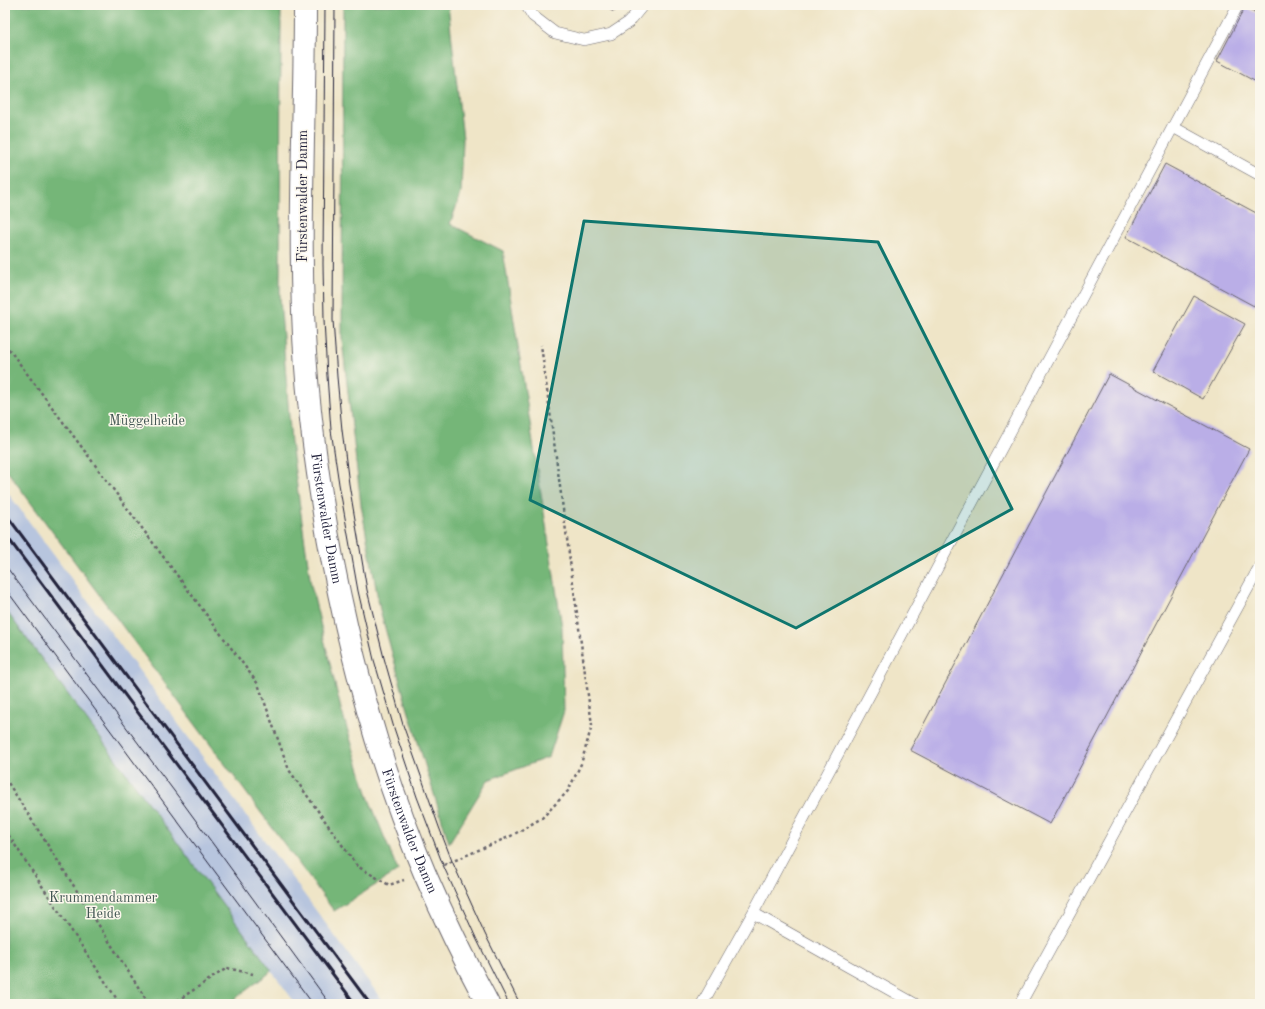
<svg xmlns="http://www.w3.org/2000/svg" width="1265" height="1009" font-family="'Old Standard TT',serif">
<rect width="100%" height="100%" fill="#fbf7ec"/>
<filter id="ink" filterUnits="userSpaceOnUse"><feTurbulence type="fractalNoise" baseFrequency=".025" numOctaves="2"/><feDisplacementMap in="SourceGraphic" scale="8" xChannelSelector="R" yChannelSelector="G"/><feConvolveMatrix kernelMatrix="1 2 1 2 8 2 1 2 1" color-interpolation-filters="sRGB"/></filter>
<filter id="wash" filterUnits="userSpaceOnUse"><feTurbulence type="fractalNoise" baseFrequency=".012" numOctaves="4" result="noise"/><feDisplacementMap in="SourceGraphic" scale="16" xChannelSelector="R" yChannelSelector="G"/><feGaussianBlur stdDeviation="0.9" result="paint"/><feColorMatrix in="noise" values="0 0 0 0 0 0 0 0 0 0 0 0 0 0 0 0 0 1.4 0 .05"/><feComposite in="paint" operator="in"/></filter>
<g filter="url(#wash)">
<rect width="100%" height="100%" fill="#efe5c7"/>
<path fill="#b7c5de" d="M5 489 385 1004H296L5 611Z"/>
<path fill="#74b678" stroke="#4b6c5a" d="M5 5H281L280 298 291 443 311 585 341 709 369 799 398 871 334 911 5 468Z
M343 5H448L463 139 461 193 450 224 503 251 562 627 564 711 549 757 488 780 449 843 406 703 380 610 361 505 342 340Z
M5 609 272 971 228 1004H5Z"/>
<g id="blocks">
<path fill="#baaee7" d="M601 5H618L614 12Z
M1245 7 1260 15V84L1217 61Z
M1165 164 1260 215V294L1254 306 1126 237Z
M1194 296 1245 324 1203 399 1153 371Z
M1109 374 1249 449 1050 824 910 750Z"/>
</g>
</g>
<g filter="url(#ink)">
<use href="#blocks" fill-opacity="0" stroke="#6a666c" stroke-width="1"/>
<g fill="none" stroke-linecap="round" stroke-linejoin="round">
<g stroke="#6a666c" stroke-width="12">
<path id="lane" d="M526 5 533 16 555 33 584 40 611 34 629 22 643 5
M1173 127 1260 175
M753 913 915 1004
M702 1004 753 913 1238 5
M1020 1004 1260 566"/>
</g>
<g stroke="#6a666c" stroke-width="24">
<g id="secondary">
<path id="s1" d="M305 5C305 126 297 247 306 367 310 422 318 477 327 531 348 648 378 764 425 874 444 918 465 961 488 1004"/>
</g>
</g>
<path stroke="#6a666c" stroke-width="2.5" stroke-dasharray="3 3" stroke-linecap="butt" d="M5 344 258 684 289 770 357 866 389 885 404 880
M5 778 149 1004
M5 830 120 1004
M444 865 511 836 542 818 568 791 581 764 592 725 541 345
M172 1004 227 968 253 974"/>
<use href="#lane" stroke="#fff" stroke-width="11"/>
<use href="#secondary" stroke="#fff" stroke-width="22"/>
<path stroke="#22223b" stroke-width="1" d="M325 5 323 264 324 320 327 376 331 430 339 484 358 591 374 660 394 728 417 797 443 865 476 938 509 1004
M335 5 333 320 337 377 342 430 349 484 367 590 384 658 403 725 439 827 452 861 485 934 520 1004
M5 565 183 803 330 1004
M5 588 313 1004"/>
<path stroke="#22223b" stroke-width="3" d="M5 513 370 1004
M5 534 355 1004"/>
</g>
</g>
<path fill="#0f766e" fill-opacity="0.2" stroke="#0f766e" stroke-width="3" stroke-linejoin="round" d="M584 221 878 242 1012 509 796 628 530 500Z"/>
<g text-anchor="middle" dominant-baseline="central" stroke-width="3" stroke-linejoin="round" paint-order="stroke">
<g font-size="14" fill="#22223b" stroke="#fbf7ec">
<text transform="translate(303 196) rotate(-90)">Fürstenwalder Damm</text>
<text stroke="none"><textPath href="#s1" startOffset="515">Fürstenwalder Damm</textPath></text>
<text stroke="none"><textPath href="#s1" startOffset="839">Fürstenwalder Damm</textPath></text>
</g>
<g font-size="14" fill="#435754" stroke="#fbf7ec">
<text x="147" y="421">Müggelheide</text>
<text x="103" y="898">Krummendammer<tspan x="103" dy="16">Heide</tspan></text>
</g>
</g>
<rect width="1265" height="1009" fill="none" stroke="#fbf7ec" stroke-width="20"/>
</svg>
